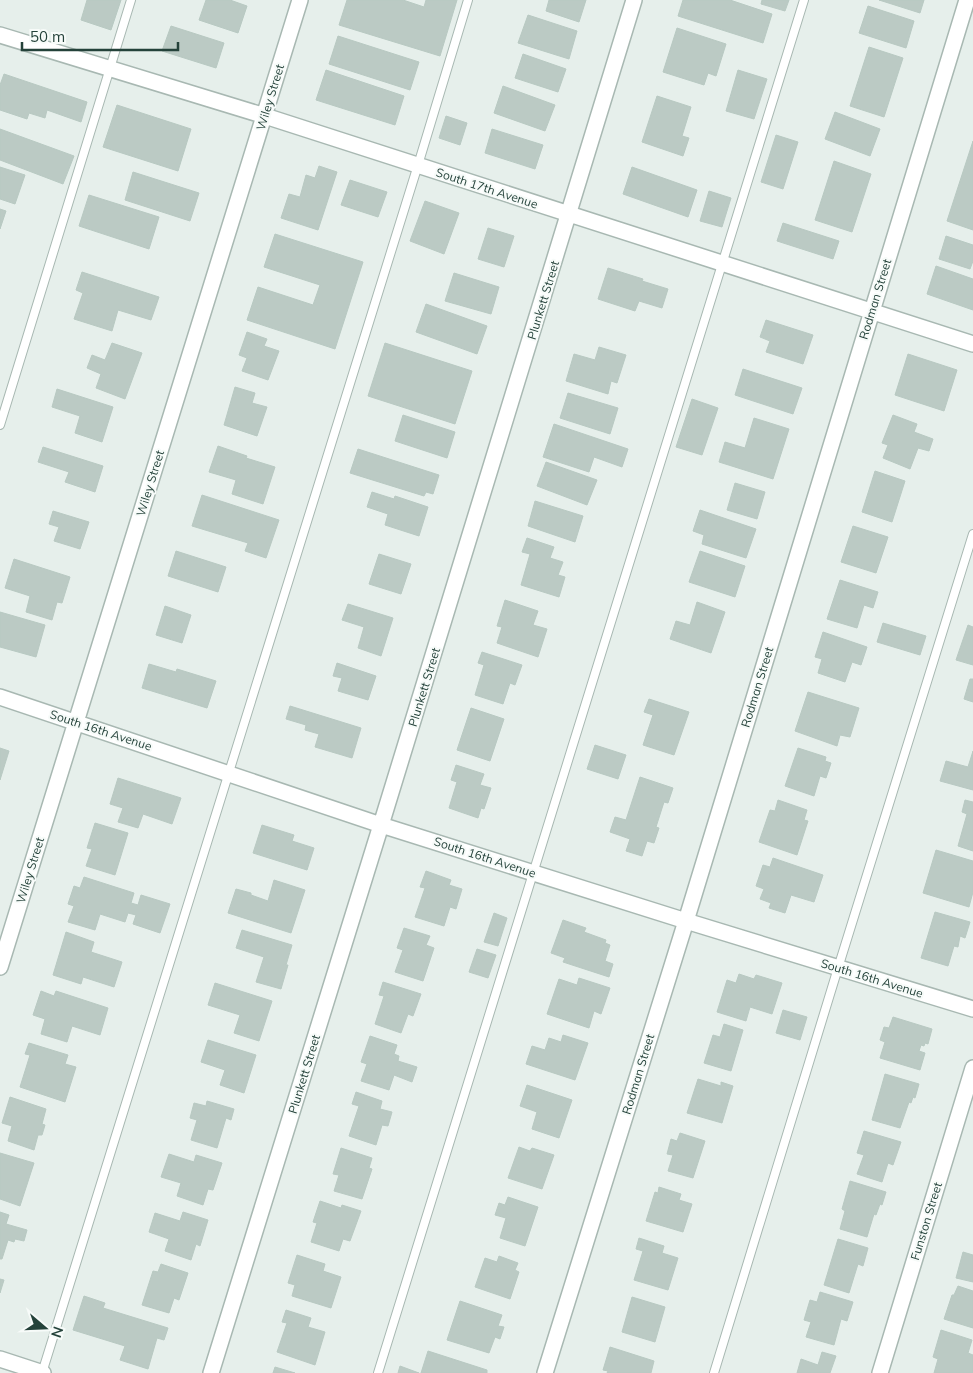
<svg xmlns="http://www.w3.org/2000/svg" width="973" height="1373" font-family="Mulish,sans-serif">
<rect width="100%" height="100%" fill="#e6efeb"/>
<path fill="#bbcac4" stroke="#b8c9c2" d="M87 0H121L111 30 81 20Z
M206 0H230L247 6 238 33 199 20Z
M347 0H403L424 7 426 0H457L440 56 339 25Z
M549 0H586L579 22 546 11Z
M683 0H730L772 14 763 43 678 16Z
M762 0H789L785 11 761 4Z
M879 0H924L920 13Z
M868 6 914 21 906 48 859 33Z
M528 15 577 31 569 59 518 43Z
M171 26 224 43 216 68 162 51Z
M677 28 726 44 716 76 708 73 704 85 663 72Z
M338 36 419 62 410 90 329 64Z
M869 47 903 58 884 117 850 106Z
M523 54 566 69 558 92 515 78Z
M326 70 404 96 395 125 316 100Z
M738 70 767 79 754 119 726 111Z
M4 74 87 102 81 122 47 110 45 118 29 113 27 119 0 110V85Z
M503 86 555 105 545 131 494 113Z
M657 96 691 107 682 136 689 138 683 156 642 142Z
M117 105 191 129 178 171 103 147Z
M835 112 880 129 870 156 825 139Z
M446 116 467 123 460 145 439 138Z
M0 129 74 156 63 184 0 160Z
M492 129 543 145 535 169 485 153Z
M776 135 798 142 783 189 761 182Z
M973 141V230L947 221Z
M834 161 871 174 852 232 815 220Z
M319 166 337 172 318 230 281 218 289 194 300 197 306 175 315 178Z
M0 167 25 175 15 204 0 199Z
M632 167 697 190 688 217 623 194Z
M133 172 199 193 190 221 125 200Z
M350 180 387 192 378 217 341 205Z
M709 191 731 198 722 227 700 221Z
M89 195 159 217 149 249 79 226Z
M425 201 459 213 444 254 410 241Z
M0 209 6 211 0 229Z
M783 223 839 241 833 259 777 241Z
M488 228 514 236 504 267 478 259Z
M275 234 363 262 335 349 247 320 258 287 313 305 320 285 264 267Z
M946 236 973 245V261L970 269 939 259Z
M936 266 973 279V310L927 294Z
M608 268 643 279 642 281 668 289 662 308 639 301 635 311 598 299Z
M82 272 159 297 151 320 118 310 112 331 74 319 83 293 76 290Z
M454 273 499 287 491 314 445 301Z
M426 304 487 326 477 354 416 332Z
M766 320 813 335 803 364 766 352 770 341 760 337Z
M247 332 267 339 264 346 279 351 268 380 242 371 247 358 239 355Z
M112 343 142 353 125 399 96 388 101 374 87 368 92 355 105 360Z
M385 343 472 371 455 424 368 396Z
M599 347 626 355 617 383 611 381 608 394 566 381 574 354 595 360Z
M908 354 957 370 944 411 895 395Z
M743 369 802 388 793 414 735 395Z
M235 387 255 393 252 403 267 407 257 436 224 425Z
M57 389 113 407 102 442 75 433 80 416 52 407Z
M568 393 618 408 610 434 560 418Z
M692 399 718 408 702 455 676 447Z
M403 415 455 432 447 458 395 441Z
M893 415 917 424 914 432 933 439 929 451 918 448 910 469 883 458 888 445 882 443Z
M754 418 789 429 773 479 719 462 725 442 745 448Z
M554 424 628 449 622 467 594 457 589 472 543 457Z
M218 446 247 456 246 458 275 467 263 504 232 494 236 480 209 472Z
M43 447 103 466 95 492 65 482 69 472 38 462Z
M358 449 439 475 433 494 426 492 424 496 350 473Z
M546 462 597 480 587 505 537 486Z
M875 471 905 481 892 522 862 512Z
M735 483 765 492 757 519 727 510Z
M372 492 394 499 395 496 428 507 419 536 385 525 388 514 367 507Z
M202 495 279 520 266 558 245 551 248 543 192 526Z
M535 501 583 516 575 542 528 526Z
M700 510 756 529 746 558 702 544 704 535 693 531Z
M53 511 89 522 80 549 54 541 59 527 49 524Z
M853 526 888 537 876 573 841 562Z
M527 538 554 547 550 558 563 562 558 575 565 577 559 597 521 585 530 554 522 552Z
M176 551 226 567 218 592 168 576Z
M700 551 745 566 735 597 689 582Z
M379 554 411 564 401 594 369 584Z
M14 559 70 577 62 603 57 602 52 620 26 612 30 596 5 588Z
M840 580 878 592 873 608 864 605 857 628 827 619Z
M505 600 538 611 533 625 547 629 538 657 497 643 502 627 497 626Z
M697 602 725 612 711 653 670 639 676 621 690 625Z
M348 604 393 618 381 656 358 648 364 627 342 620Z
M165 606 191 615 182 643 156 635Z
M0 612 45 625 36 657 0 647Z
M883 623 926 636 920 655 877 642Z
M968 625 973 627V665L956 660Z
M823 632 867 647 861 665 852 662 845 682 818 673 822 659 815 657Z
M482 652 522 665 515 685 510 683 503 704 475 695 484 665 478 663Z
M337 663 376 676 368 700 338 691 342 678 333 676Z
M149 664 176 672 177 669 216 681 207 708 142 688Z
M970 679H973V702L964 699Z
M808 692 859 708 850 737 840 735 837 746 795 731Z
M649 699 689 712 674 755 643 745 653 715 644 712Z
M290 706 361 728 352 758 315 747 319 734 305 730 306 725 286 719Z
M471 708 504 719 490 761 457 750Z
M595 745 626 755 618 779 587 769Z
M0 748 9 751 0 780Z
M798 748 826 757 825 761 831 763 826 778 820 776 814 796 785 786Z
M973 751V790L940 781 946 761 968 767Z
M456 765 484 774 480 785 491 788 484 809 481 808 478 818 449 808 457 782 451 780Z
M640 777 673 788 668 803 664 802 656 827 659 828 654 843 647 841 642 856 626 851 630 839 610 832 615 817 626 820Z
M118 778 181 798 172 824 143 814 138 828 118 822 123 808 110 804Z
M778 800 807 810 804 820 808 821 797 855 759 842 770 810 775 811Z
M965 800 973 802V851L958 846 967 814 962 812Z
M95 823 128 833 115 875 86 866 92 849 87 848Z
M262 825 294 835 292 841 314 848 307 870 253 853Z
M936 850 973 861V892L969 907 923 893Z
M773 858 823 875 814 902 791 895 785 913 769 908 771 903 760 899 764 889 756 886 763 865 770 867Z
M426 871 451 880 449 885 462 889 456 909 450 907 444 926 415 917 425 888 420 887Z
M84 877 134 893 131 903 138 905 141 895 170 904 160 933 133 924 136 915 128 913 125 922 100 914 95 930 68 922 74 906 68 904 74 886 80 888Z
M274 880 305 890 291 933 228 913 236 889 251 893V895L268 901Z
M935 912 970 922 965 938 960 936 958 947 954 946 948 966 921 958Z
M494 913 507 918 498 946 484 942Z
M563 920 586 928 584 932 606 940 605 943 610 945 605 961 613 964 609 977 563 962 565 958 551 953Z
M404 928 430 936 426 945 434 948 423 981 395 972 403 950 397 948Z
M242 930 292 945 286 965H288L281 989 256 982 264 957 236 948Z
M66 932 94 942 91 952 122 962 114 987 83 977 81 984 53 975Z
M477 949 496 955 488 978 469 972Z
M739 974 754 979 756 975 782 983 772 1014 750 1007 746 1021 717 1012 727 980 736 983Z
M579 978 610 988 601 1014 594 1011 589 1028 547 1014 559 979 577 985Z
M383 982 421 994 413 1016 408 1014 401 1033 375 1024 384 996 379 995Z
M215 983 272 1001 259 1041 234 1033 240 1015 208 1005Z
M41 991 54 996 56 991 108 1008 100 1035 72 1026 67 1042 41 1034 45 1019 33 1015Z
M783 1010 807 1017 800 1040 776 1033Z
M893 1017 932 1029 928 1044 925 1043 924 1046 921 1045 919 1051 925 1053 920 1070 880 1058 885 1042 880 1040 884 1027 889 1028Z
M724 1024 743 1030 731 1071 704 1063 713 1035 720 1037Z
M563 1035 588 1043 575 1080 526 1064 532 1046 545 1050 549 1038 561 1042Z
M370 1036 397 1045 394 1054 399 1056 398 1061 417 1067 412 1082 394 1075 389 1090 361 1081 367 1064 361 1062Z
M208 1040 256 1055 244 1093 220 1085 225 1070 201 1062Z
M29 1043 68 1055 65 1064 76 1067 65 1102 20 1087 30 1055 25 1054Z
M885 1074 919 1084 915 1098 913 1097 911 1103 909 1102 900 1128 872 1120Z
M698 1079 721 1086V1082L733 1086 722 1123 687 1113Z
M527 1085 572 1100 559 1138 532 1129 537 1112 520 1106Z
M356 1092 382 1101 380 1109 392 1112 388 1126 382 1125 376 1145 349 1136 359 1106 352 1104Z
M10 1097 46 1109 42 1124 45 1125 42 1135H38L34 1150 8 1141 12 1126 2 1123Z
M207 1101 234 1109 231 1120 226 1118 217 1148 191 1140 197 1120 190 1118 194 1103 206 1106Z
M864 1131 901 1142 893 1165 888 1163 882 1182 857 1174 864 1155 857 1153Z
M680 1133 705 1141 693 1178 668 1171 673 1155 667 1154 671 1139 677 1141Z
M519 1147 530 1151 532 1148 554 1155 542 1189 508 1178Z
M341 1148 372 1158 369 1168 372 1169 362 1199 334 1191 339 1175 333 1174Z
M0 1153 34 1163 20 1206 0 1199Z
M169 1154 194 1162 196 1155 222 1163 213 1190 208 1189 203 1205 177 1196 181 1183 161 1177Z
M850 1181 886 1192 882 1205 880 1204 876 1215 874 1214 867 1237 840 1229 845 1211 842 1209Z
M659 1187 681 1194 679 1200 692 1204 683 1232 646 1221 655 1192 658 1193Z
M508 1197 538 1207 525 1246 500 1238 506 1218 495 1215 499 1203 505 1205Z
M320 1201 341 1208 342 1205 361 1211 350 1241 343 1239 339 1251 311 1242 317 1223 313 1222Z
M0 1212 9 1215 6 1224 27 1230 24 1241 15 1239 14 1242 8 1240 2 1259H0Z
M183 1212 208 1220 200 1246 196 1244 191 1260 165 1251 169 1239 149 1232 155 1213 180 1221Z
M639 1238 664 1246 662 1253 678 1258 668 1290 634 1280 643 1251 636 1249Z
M838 1239 868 1248 863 1266 858 1264 849 1293 824 1285Z
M963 1252 973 1255V1282L956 1278Z
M297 1255 325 1264 323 1271 341 1277 331 1308 292 1296 295 1285 288 1283Z
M499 1256 518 1263 515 1270 519 1272 510 1299 475 1287 485 1258 497 1262Z
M161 1264 188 1273 179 1300 174 1298 169 1313 142 1305 153 1271 158 1272Z
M0 1279 4 1280 0 1293Z
M958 1286 973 1291V1328L944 1319 952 1295H954Z
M820 1292 853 1302 847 1321 841 1319 834 1345 806 1337 811 1322 804 1320 810 1300 817 1302Z
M84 1296 105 1303 103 1308 168 1328 164 1340 157 1338 148 1369 120 1360 125 1346 73 1330Z
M632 1297 665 1307 655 1342 622 1332Z
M460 1301 502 1315 498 1326 504 1327 500 1339 495 1337 489 1353 447 1340Z
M286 1310 311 1318 308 1327 325 1332 315 1365 277 1352 287 1323 282 1322Z
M941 1330 972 1340 968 1353 973 1355V1373H934L938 1359 933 1357Z
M610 1347 654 1361 651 1373H607L608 1371 603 1370Z
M428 1351 487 1370V1373H421Z
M822 1352 836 1356 830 1373H797L801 1359 818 1365Z
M400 1366 419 1373H398Z
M275 1367 295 1373H273Z"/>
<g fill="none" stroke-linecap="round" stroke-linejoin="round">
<g stroke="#a8b8b2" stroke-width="10">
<path id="service" d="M0 425 131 0
M42 1373 418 165 468 0
M378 1373 804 0
M714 1373 838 968 973 534"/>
</g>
<g stroke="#a8b8b2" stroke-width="18">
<path id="minor" d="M0 35 265 116 973 344
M0 697 381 825 686 921 973 1009
M0 967 300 0
M0 1359 43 1373
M211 1373 381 825 634 0
M545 1373 686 921 967 0
M880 1373 973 1068"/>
</g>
<use href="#service" stroke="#fff" stroke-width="8"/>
<use href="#minor" stroke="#fff" stroke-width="15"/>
</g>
<g text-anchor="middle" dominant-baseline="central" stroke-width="4" stroke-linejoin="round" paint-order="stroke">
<g font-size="12" fill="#24423a" stroke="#f7fbf9">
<text transform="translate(270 97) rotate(-73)">Wiley Street</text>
<text transform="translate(487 188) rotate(18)">South 17th Avenue</text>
<text transform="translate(875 299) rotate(-73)">Rodman Street</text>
<text transform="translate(543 300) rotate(-73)">Plunkett Street</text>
<text transform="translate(150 483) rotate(-73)">Wiley Street</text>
<text transform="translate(424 687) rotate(-73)">Plunkett Street</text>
<text transform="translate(757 687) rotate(-73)">Rodman Street</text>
<text transform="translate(101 730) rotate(18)">South 16th Avenue</text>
<text transform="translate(485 857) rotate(18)">South 16th Avenue</text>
<text transform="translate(30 870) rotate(-73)">Wiley Street</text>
<text transform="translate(872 978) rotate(17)">South 16th Avenue</text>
<text transform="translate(304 1074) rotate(-73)">Plunkett Street</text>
<text transform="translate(638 1074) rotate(-73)">Rodman Street</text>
<text transform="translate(926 1221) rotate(-73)">Funston Street</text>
</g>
</g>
<g transform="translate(45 1328) rotate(109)" stroke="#f7fbf9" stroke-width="4" paint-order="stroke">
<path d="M0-4L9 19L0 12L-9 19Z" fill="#24423a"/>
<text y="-8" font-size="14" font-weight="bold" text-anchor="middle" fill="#24423a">N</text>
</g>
<path d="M22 42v8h156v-8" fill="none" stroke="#24423a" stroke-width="2.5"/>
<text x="30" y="42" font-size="15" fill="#24423a" stroke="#f7fbf9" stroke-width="4" paint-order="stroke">50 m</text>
</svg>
